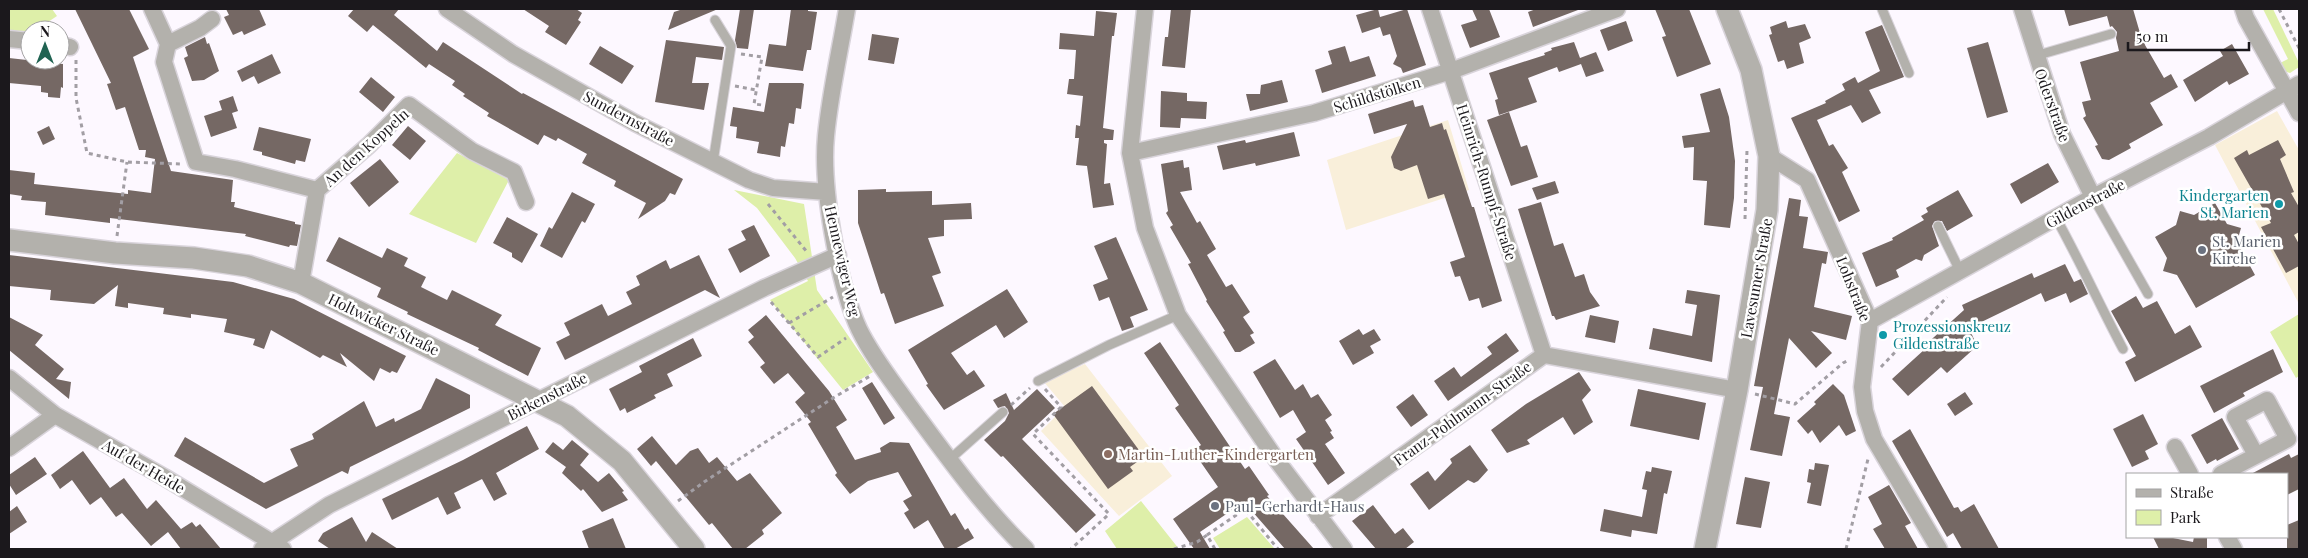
<svg xmlns="http://www.w3.org/2000/svg" width="2308" height="558" font-family="'Playfair Display',serif">
<rect width="100%" height="100%" fill="#fdf8ff"/>
<path fill="#f9efda" d="M2277 111 2299 150V304L2215 145Z
M1448 120 1469 190 1346 230 1327 160Z
M1085 364 1172 476 1119 516 1041 431 1065 407 1044 382Z"/>
<path fill="#deefa9" d="M9 9H52L57 16 45 24 44 30H30V36L9 34Z
M2263 9H2273L2299 63V67L2290 73 2280 70 2278 64 2288 59Z
M457 153 509 180 476 243 409 214Z
M734 190 804 204 817 290 873 372 843 390 770 300 808 281 795 258 757 208Z
M2299 314V376L2296 378 2270 332Z
M1141 501 1179 549H1117L1105 531Z
M1247 517 1274 548 1220 549 1213 538Z"/>
<path fill="#756864" d="M75 9H129L149 49 133 57 171 171 233 180 231 202H235L234 207 295 222V224L301 225 297 246 290 245 289 247 245 236 246 234 110 218V223L45 215 46 202 21 200 22 196 9 194V170L35 173 34 184 128 194V190L151 193 155 159 145 157 146 150H139L125 107 116 110 107 84 111 83Z
M226 9H259L266 25 244 35 242 31 233 35 224 17 229 15Z
M354 9H399L394 15 437 51 443 42 522 94 523 93 683 179 675 195 670 193 665 201 638 219 646 203 614 186 616 181 582 163 587 154 558 138 556 141 544 135 538 145 487 116 489 113 463 96 465 94 452 85 455 81 429 64 426 68 373 25 367 32 348 16Z
M523 9H576L582 13 578 20 581 22 566 45 545 32 549 26Z
M683 9H718L668 30 674 12Z
M740 9H754L748 49 737 48 735 40Z
M791 9H808V11L817 12 811 50H807L803 71 765 66 769 44 786 46Z
M1171 9H1191L1185 68 1162 66 1165 37H1168Z
M1378 9 1380 17 1407 9 1426 65 1403 73 1401 68 1393 64 1397 56 1390 34 1383 36 1380 27 1362 33 1356 15Z
M1472 9H1489L1500 37 1470 48 1461 25 1477 20Z
M1536 9H1577L1578 10 1533 27 1528 12Z
M1655 9H1689L1711 64 1677 77 1662 37 1666 36Z
M2064 9H2133L2140 33H2142L2145 45 2164 78 2171 74 2178 87 2150 103 2163 125 2129 144 2131 148 2109 160 2102 159 2095 146 2098 145 2083 118 2086 116 2082 102 2091 100 2080 62 2119 51 2116 38 2117 32 2112 26 2110 27 2107 16 2069 26Z
M1096 11 1117 13 1114 36H1112L1103 128 1114 130 1113 140H1104V143L1107 144 1104 184 1110 183 1114 205 1093 208 1087 166 1076 165 1079 138H1075L1076 125 1080 126 1083 96 1067 94 1069 79H1074L1076 50 1059 49 1060 33 1094 36Z
M1626 21 1633 41 1608 51 1600 30Z
M1786 21 1788 28 1805 24 1811 38 1799 43 1804 63 1787 69 1784 60 1778 62 1769 35 1772 34 1770 27Z
M1882 25 1904 77 1869 90 1881 113 1862 123 1851 105 1817 120 1829 146 1833 144 1848 168 1842 172 1860 211 1839 222 1791 118 1826 103 1825 101 1845 90 1842 84 1855 77 1858 83 1880 71 1865 32Z
M872 34 899 38 894 64 868 60Z
M205 37 207 44 209 43 219 71 204 80 192 81 184 58 188 56 185 47Z
M666 40 724 47 722 60 696 57 692 83H709L704 110 655 102Z
M1574 42 1580 58 1596 52 1604 71 1586 77 1581 64 1559 72 1557 67 1528 78 1537 102 1499 115 1495 100 1498 99 1489 73 1545 55 1544 53 1552 50 1551 48Z
M1988 42 2008 112 1987 118 1967 48Z
M2232 44 2249 74 2229 85 2227 81 2195 102 2183 80 2223 56 2220 51Z
M600 46 634 66 622 84 589 64Z
M1345 46 1350 62 1369 56 1376 76 1322 93 1315 70 1332 64 1328 51Z
M272 54 281 73 258 84 254 76 242 82 237 71Z
M9 58 63 64V88L61 87 60 98 48 97V93L41 92V86L9 83Z
M371 77 395 97 383 112 359 92Z
M1282 80 1288 102 1250 111 1246 94H1260L1261 85Z
M769 83H802L804 84 801 109 796 108 794 124 789 123 785 147 781 146 780 157 757 153 759 142 736 138 737 127 730 126 733 107 764 112Z
M1720 88 1729 117 1735 161 1734 198 1730 228 1704 225 1707 181 1693 180 1694 147 1684 148 1682 136 1710 132 1700 94Z
M1161 91 1187 93V101L1207 102 1206 119 1181 118 1180 128 1160 127Z
M233 96 238 111 232 113 237 128 211 137 204 116 222 110 219 101Z
M1413 100 1415 107 1423 105 1430 127 1442 123 1444 130 1446 129 1472 207H1474L1502 301 1482 308 1479 298 1469 301 1460 276 1455 277 1450 262 1465 257 1444 194 1428 199 1417 165 1401 171 1394 168 1391 157 1407 124 1374 134 1368 114Z
M1509 112 1521 147 1527 145 1538 177 1511 186 1487 120Z
M49 126 55 139 43 145 37 132Z
M408 126 426 141 410 160 392 145Z
M259 127 311 139 305 162 296 160 295 164 262 155V152L253 150Z
M1294 132 1300 156 1256 166 1255 163 1223 170 1217 146 1245 140 1246 143Z
M2278 140 2286 155 2280 159 2294 192 2291 193 2299 207V232L2294 235 2299 244V266L2286 273 2261 227 2271 223 2234 158 2247 150 2249 155Z
M380 159 399 182 369 207 350 183Z
M1183 160 1184 168 1189 167 1192 190 1180 192 1197 223 1200 221 1216 249 1207 255 1226 287 1232 284 1250 312 1243 317 1254 333 1250 335 1255 343 1240 352H1235L1223 332 1225 331 1206 301 1207 300 1188 264 1191 263 1170 227 1173 225 1166 213 1168 211 1161 164Z
M2048 163 2059 182 2021 204 2010 184Z
M1555 181 1559 193 1537 200 1532 188Z
M886 189V192L932 191V205L971 203 972 219 944 220V236L928 238 941 273 932 276 944 306 895 324 884 293 881 294 858 223V190Z
M1958 190 1973 216 1947 231 1942 221H1935L1932 226 1939 246 1924 255 1922 261 1916 259 1896 270 1899 277 1876 287 1862 253 1893 240 1892 238 1924 220 1921 216 1928 212 1926 208Z
M572 192 595 204 585 223 582 221 562 258 540 246 549 227 552 229Z
M1789 198 1801 200 1799 216 1808 217 1803 248 1828 252 1826 264 1822 263 1814 307 1852 316 1846 340 1811 331 1832 353 1816 368 1789 338 1774 414 1790 417 1782 456 1750 450 1763 387 1754 386Z
M1541 202 1554 246 1563 243 1575 277 1584 274 1590 292 1600 306 1556 320 1554 316H1552L1518 209Z
M2215 203 2227 224 2241 228 2237 242 2255 275 2196 308 2177 275 2163 271 2167 258 2155 237 2176 225 2180 211 2194 215Z
M507 217 538 234 522 263 512 257V253L493 243Z
M754 225 770 256 740 273 728 249 746 240 741 231Z
M339 237 382 258 387 248 408 258 404 266 426 277 421 287 447 300 452 290 502 315 495 325 541 348 528 376 478 350 479 348 407 314 408 312 377 297 381 288 326 261Z
M1116 237 1148 310 1130 317 1134 327 1122 331 1109 297 1099 301 1093 285 1108 279 1094 246Z
M9 255 233 282 294 299 406 356 397 373 392 371 390 373 380 368 374 381 340 353 347 367 323 355 320 358 271 330 264 349 253 345 255 339 224 332 227 319 191 314V318L163 314 164 308 128 303V308L115 306 118 285 94 304 50 300 51 290 9 286Z
M699 255 720 298 705 290 565 360 556 342 570 335 564 323 602 304 608 316 632 304 626 292 640 285 636 276 666 260 670 269Z
M2065 264 2074 282 2081 279 2088 294 2070 303 2066 293 2045 302 2041 293 1969 328 1977 346 1947 373 1941 367 1908 396 1892 379 1925 349 1923 347 1964 310 1962 305 2032 273 2034 278Z
M1007 289 1028 322 1004 338 996 325 951 353 967 375 974 370 985 386 944 410 926 385 928 384 908 350Z
M1687 290 1720 295 1712 362 1649 349 1653 328 1692 336 1697 305 1685 303Z
M2136 296 2143 308 2157 301 2175 334 2190 325 2202 347 2135 382 2125 362 2136 356 2111 311Z
M766 315 829 391 847 420 836 427 855 460 881 452 880 448 890 442 909 443 951 516 955 513 965 530 968 528 974 538 955 549H945L928 520 914 529 904 513 909 510 903 501 912 496 898 472 868 481 850 494 835 475 837 473 808 424 811 422 795 402 805 393 788 373 774 384 760 367 765 363 748 342 754 337 748 330Z
M1590 315 1619 321 1615 343 1585 337Z
M9 317 43 335 35 345 64 369 56 379 71 382 69 399 9 350Z
M1359 329 1363 335 1374 329 1381 340 1370 346 1374 353 1353 365 1339 341Z
M1506 333 1519 351 1448 401 1434 381 1454 367 1461 377 1492 354 1487 347Z
M693 338 702 356 667 374 673 386 654 395 656 398 627 413 625 408 620 411 609 389 642 372 639 366Z
M1160 342 1245 469 1249 466 1269 495 1267 496 1314 549H1285L1244 502 1200 532 1210 549H1194L1173 519 1218 487 1193 451 1201 445 1175 408 1179 405 1144 353Z
M2273 349 2283 372 2243 393 2245 396 2214 413 2200 386Z
M1275 359 1295 390 1303 384 1311 398 1318 394 1332 415 1325 420 1332 431 1330 432 1334 438 1325 444 1345 473 1328 485 1296 439 1306 432 1293 410 1280 418 1253 372Z
M1579 372 1591 390 1582 400 1593 422 1574 435 1563 417 1527 440 1530 444 1507 453 1491 430 1526 404Z
M436 378 470 395V408L350 467 348 474 342 471 266 509 174 456 185 437 264 483 298 466 290 449 314 439 312 434 364 401 376 427 394 418 395 422 421 409Z
M872 382 895 418 884 425 862 388Z
M1833 384 1844 395 1856 431 1846 436 1839 425 1820 443 1812 430 1808 434 1797 421 1816 404 1814 402Z
M1092 386 1144 457 1130 467 1133 471 1108 489 1053 414Z
M1037 389 1055 408 1022 439 1096 515 1076 533 1003 456 1001 457 984 440 1005 421 1009 413 1005 406 998 408 993 400 1006 393 1014 410Z
M1638 389 1706 403 1699 440 1630 426Z
M1965 392 1973 404 1955 416 1947 404Z
M1413 394 1428 415 1411 427 1396 407Z
M2143 414 2158 444 2145 451 2149 459 2132 467 2113 429Z
M2222 418 2239 449 2217 461 2216 459 2207 464 2191 435Z
M527 426 539 449 496 473 507 494 494 501 482 479 454 493 461 508 447 515 438 497 392 520 382 499 463 460Z
M1910 429 1954 508 1958 507 1961 512 1974 504 1999 549H1962L1953 533 1947 537 1892 441Z
M652 436 676 465 690 451 698 448 709 463 717 457 737 481 750 473 782 513 762 530 764 534 745 549H733L712 523 709 525 656 461 651 466 637 449Z
M572 440 589 454 580 465 598 482 609 473 624 491 622 492 628 500 602 512 583 489 581 491 562 473 566 467 545 452 553 442 563 450Z
M1470 445 1488 470 1478 481 1474 483 1468 480 1429 510 1410 484 1428 471 1435 481 1452 463 1450 459Z
M83 451 110 488 124 478 147 509 156 500 181 529 192 522 196 527 200 524 221 549H181L168 532 151 546 122 513 116 517 101 497 90 505 72 480 60 489 51 475Z
M2289 454 2291 458 2299 454V489L2287 495V474H2251Z
M35 457 47 474 16 495 9 484V475Z
M1815 463 1829 465 1821 506 1807 503 1811 483 1807 482 1809 469 1814 470Z
M1652 467 1672 471 1667 494 1664 493 1657 534 1632 530 1631 537 1600 531 1604 509 1642 517 1647 490 1642 489 1646 471 1651 472Z
M1745 477 1770 482 1761 528 1736 524Z
M1889 485 1911 523 1905 526 1918 549H1885L1873 529 1882 524 1868 497Z
M1373 505 1395 534 1403 528 1414 542 1405 549H1376L1352 521Z
M17 506 27 522 9 534V512Z
M352 517 366 542 372 532 398 549H330L318 541 323 533Z
M613 518 626 549H589L582 531Z
M2299 520V549H2287V525Z
M2153 537H2168L2193 542 2194 537H2207V549H2159Z"/>
<g fill="none" stroke-linecap="round" stroke-linejoin="round">
<g stroke="#d9d4db" stroke-width="11">
<path id="service" d="M1882 9 1909 73
M2035 56 2111 34
M713 162 731 46 715 20
M2093 197 2148 294
M2056 218C2080 261 2100 306 2123 349
M1938 226 1960 271
M1038 381 1109 345 1178 315
M949 460 1003 412"/>
</g>
<g stroke="#d9d4db" stroke-width="19">
<path id="minor" d="M152 9 168 44 164 62 196 162 235 169 317 190 301 283
M447 9 513 54 635 123 749 180 773 188 827 192
M847 9C840 51 830 94 826 136 821 186 838 283 859 329 872 356 892 381 909 405 946 455 982 506 1026 549
M1145 9 1130 153 1145 228 1178 315 1278 462 1344 549
M1430 9 1544 355
M2022 9 2062 134 2093 197
M2243 9 2246 18 2299 113
M9 39 30 41
M168 44 200 28 212 19
M60 45 70 47
M1130 153 1314 113 1451 71 1617 9
M1769 156 1807 180 1870 321 1862 387 1865 411 1874 439 1939 549
M317 190 369 145 409 105 472 151 514 172 526 202
M1870 321 2093 197 2209 137 2299 84
M9 378 55 415 164 477 283 549
M2175 447 2190 474
M9 448 55 415
M2221 474 2288 439 2267 400 2235 417 2256 455
M1318 516 1544 355 1737 390
M2227 537 2234 549
M262 549 329 505 764 288 838 255"/>
</g>
<g stroke="#d9d4db" stroke-width="24">
<path id="tertiary" d="M9 240 115 253 194 258 248 266 301 283 567 416 622 461 694 549
M1705 549 1737 390 1767 210 1769 156 1751 70 1727 9"/>
</g>
<path stroke="#a29ea4" stroke-width="3" stroke-dasharray="4 4" stroke-linecap="butt" d="M2279 9 2299 48
M741 54 762 57 754 104 762 105
M76 60V98L87 153 127 162 181 164
M735 86 756 90
M768 204 807 252
M1745 219 1747 150
M117 236 127 162
M771 302 818 357 846 338
M789 323 833 297
M1881 367 1947 297
M1045 389 1061 407 1033 434 1109 514 1071 549
M1755 394 1795 404 1843 363 1849 360
M1011 405 1030 388
M678 501 704 482 833 398 870 376
M1207 535 1245 509 1278 549
M1174 549 1197 542 1207 535 1215 549
M1846 549 1868 459"/>
<use href="#service" stroke="#b3b1ac" stroke-width="9"/>
<use href="#minor" stroke="#b3b1ac" stroke-width="16"/>
<use href="#tertiary" stroke="#b3b1ac" stroke-width="21"/>
</g>
<g fill="#0f9aa8" stroke="#fff" stroke-width="2">
<circle cx="2279" cy="204" r="5"/>
<circle cx="1883" cy="335" r="5"/>
</g>
<g fill="#6b7280" stroke="#fff" stroke-width="2">
<circle cx="2202" cy="250" r="5"/>
<circle cx="1215" cy="506" r="5"/>
</g>
<circle fill="#8d6e63" stroke="#fff" stroke-width="2" cx="1108" cy="454" r="5"/>
<g text-anchor="middle" dominant-baseline="central" stroke-width="5" stroke-linejoin="round" paint-order="stroke">
<g font-size="15" fill="#1b181c" stroke="#fff">
<text transform="translate(1377 94) rotate(-17)">Schildstölken</text>
<text transform="translate(2053 105) rotate(70)">Oderstraße</text>
<text transform="translate(629 118) rotate(28)">Sundernstraße</text>
<text transform="translate(366 147) rotate(-42)">An den Koppeln</text>
<text transform="translate(1487 182) rotate(72)">Heinrich-Rumpf-Straße</text>
<text transform="translate(2085 203) rotate(-28)">Gildenstraße</text>
<text transform="translate(843 261) rotate(77)">Hennewiger Weg</text>
<text transform="translate(1756 278) rotate(-80)">Lavesumer Straße</text>
<text transform="translate(1854 289) rotate(68)">Lohstraße</text>
<text transform="translate(384 324) rotate(26)">Holtwicker Straße</text>
<text transform="translate(547 396) rotate(-27)">Birkenstraße</text>
<text transform="translate(1462 413) rotate(-36)">Franz-Pohlmann-Straße</text>
<text transform="translate(144 466) rotate(30)">Auf der Heide</text>
</g>
<g font-size="15" fill="#0d838f" stroke="#fff" text-anchor="end">
<text x="2269" y="195">Kindergarten<tspan x="2269" dy="17">St. Marien</tspan></text>
<text x="1893" y="326" text-anchor="start">Prozessionskreuz<tspan x="1893" dy="17">Gildenstraße</tspan></text>
</g>
<g font-size="15" fill="#5b616d" stroke="#fff" text-anchor="start">
<text x="2212" y="241">St. Marien<tspan x="2212" dy="17">Kirche</tspan></text>
<text x="1225" y="506">Paul-Gerhardt-Haus</text>
</g>
<g font-size="15" fill="#785e54" stroke="#fff" text-anchor="start">
<text x="1118" y="454">Martin-Luther-Kindergarten</text>
</g>
</g>
<rect width="2308" height="558" fill="none" stroke="#1b181c" stroke-width="20"/>
<rect x="2126" y="473" width="162" height="65" fill="#ffffff" stroke="#a4a3a4"/>
<rect x="2136" y="489" width="25" height="8" fill="#b3b1ac" stroke="#a4a3a4"/>
<text x="2170" y="498" font-size="15" fill="#1b181c">Straße</text>
<rect x="2136" y="510" width="25" height="15" fill="#deefa9" stroke="#a4a3a4"/>
<text x="2170" y="523" font-size="15" fill="#1b181c">Park</text>
<g transform="translate(45 45)"><circle r="24" fill="#ffffff" stroke="#a4a3a4"/>
<path d="M0-4L9 19L0 12L-9 19Z" fill="#206352"/>
<text y="-8" font-size="14" font-weight="bold" text-anchor="middle" fill="#1b181c">N</text>
</g>
<path d="M2128 42v8h121v-8" fill="none" stroke="#1b181c" stroke-width="2.5"/>
<text x="2136" y="42" font-size="15" fill="#1b181c" stroke="#ffffff" stroke-width="4" paint-order="stroke">50 m</text>
</svg>
